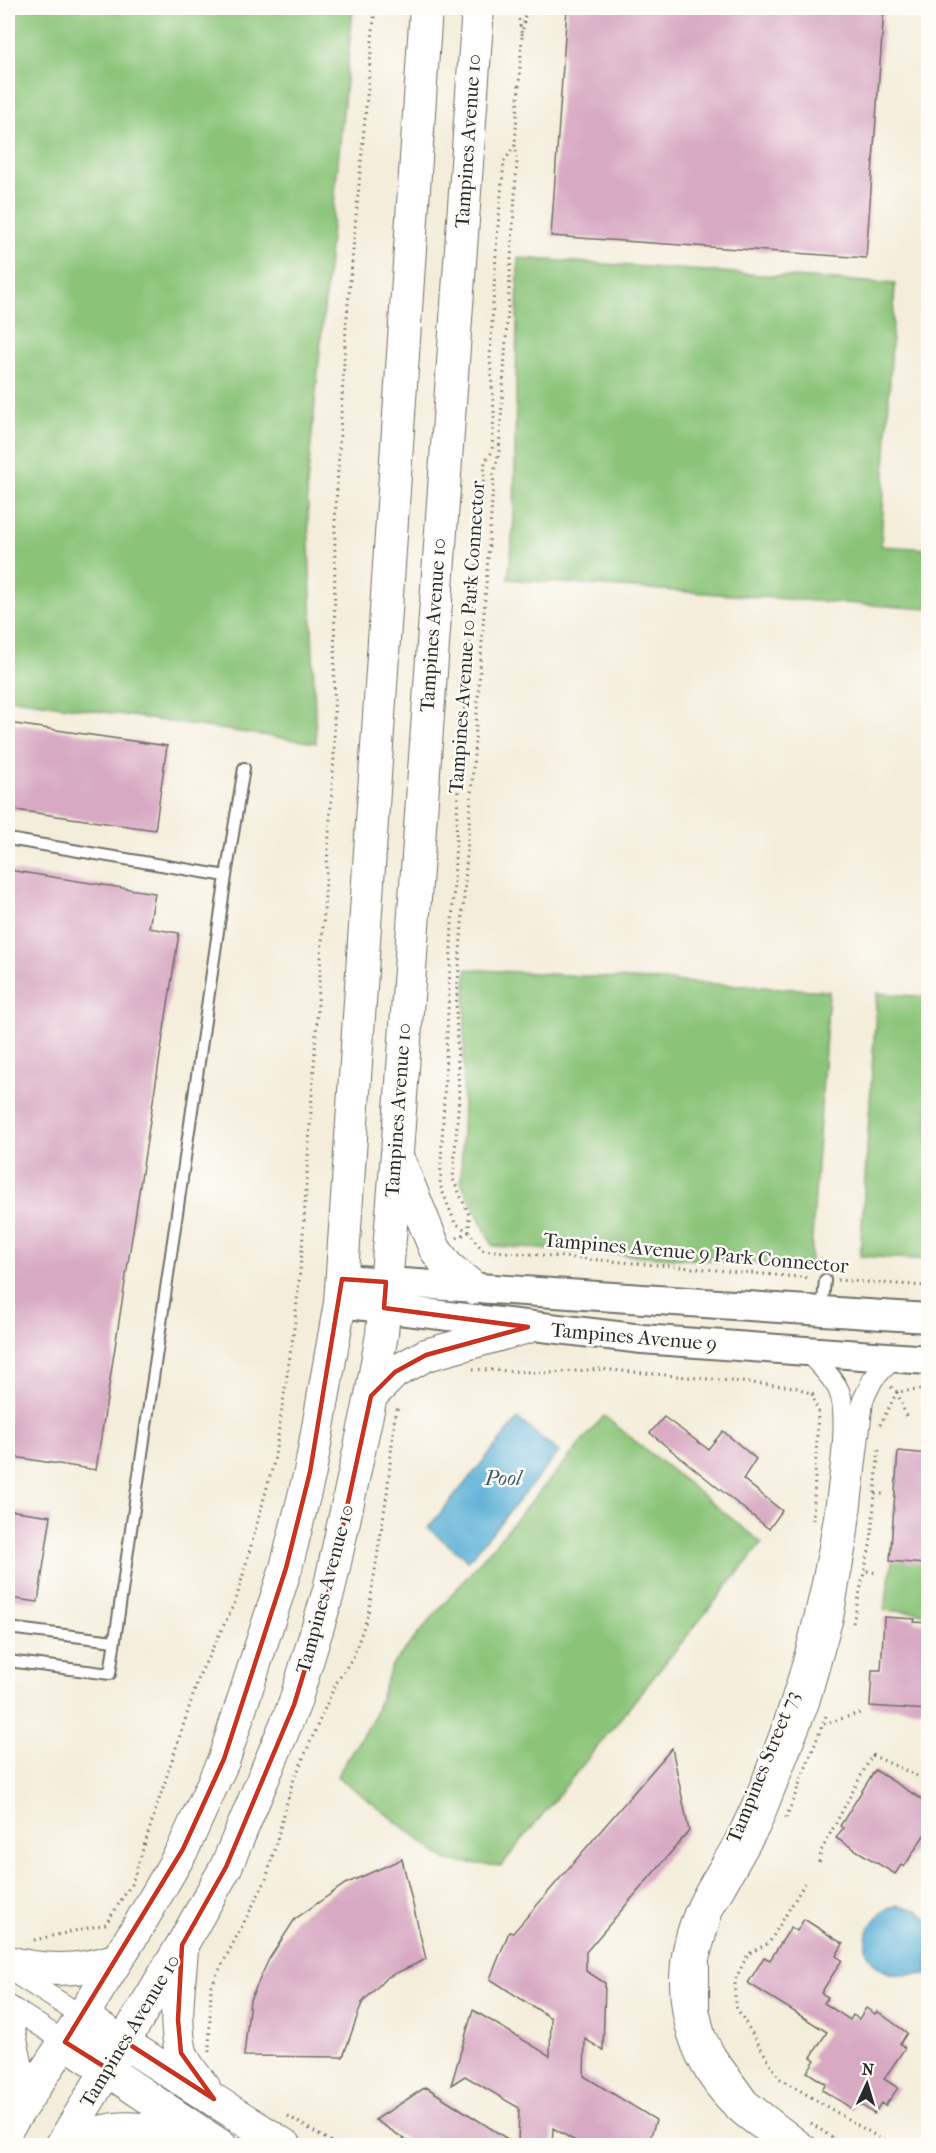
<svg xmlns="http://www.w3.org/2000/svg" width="936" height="2153" font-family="'IM FELL French Canon',serif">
<rect width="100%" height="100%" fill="#fdfcf7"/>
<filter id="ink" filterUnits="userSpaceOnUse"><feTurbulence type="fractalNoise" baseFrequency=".0167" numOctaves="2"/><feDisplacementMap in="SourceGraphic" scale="12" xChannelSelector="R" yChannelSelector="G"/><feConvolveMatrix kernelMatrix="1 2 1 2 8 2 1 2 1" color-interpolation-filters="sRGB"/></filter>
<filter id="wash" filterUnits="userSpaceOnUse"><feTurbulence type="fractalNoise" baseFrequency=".008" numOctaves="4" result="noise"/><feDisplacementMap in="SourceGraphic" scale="24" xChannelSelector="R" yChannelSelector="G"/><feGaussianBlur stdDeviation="1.35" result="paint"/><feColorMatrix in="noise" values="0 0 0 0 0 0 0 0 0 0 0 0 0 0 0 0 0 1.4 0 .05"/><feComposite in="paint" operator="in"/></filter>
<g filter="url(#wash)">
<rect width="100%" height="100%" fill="#f4edda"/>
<path fill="#8bc479" stroke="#5b7852" stroke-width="1.5" d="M8 8H353L307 485 316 743 8 698Z
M518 258 895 284 881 546 928 549V609L508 579 514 521Z
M466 969 829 991 810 1267 493 1246 461 1182Z
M877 993 928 997V1260L860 1256Z
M604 1416 762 1543 501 1866 447 1861 337 1776 373 1718 392 1665Z
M893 1557 928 1560V1613L884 1610Z"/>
<path fill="#58aed5" stroke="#426c80" stroke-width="1.5" d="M518 1419 559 1452 468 1561 428 1528Z
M898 1905 917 1910 928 1920V1975C914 1973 897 1978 883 1970 851 1952 868 1912 898 1905Z"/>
<g id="blocks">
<path fill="#d7a9c3" d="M567 8H884L866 258 551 236Z
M8 723 167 746 155 830 8 809Z
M8 870 155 893 149 928 179 933 96 1470 8 1456Z
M664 1417 708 1449 723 1431 756 1459 743 1479 782 1511 769 1529 650 1433Z
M898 1451 928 1454V1558H925L924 1564 890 1561Z
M8 1510 51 1516 38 1602 8 1598Z
M884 1617 915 1619 914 1622 928 1623V1710L870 1706 872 1670H881Z
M672 1748 689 1831 586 1952V1971L605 1983 603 2050 585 2039 584 2076 656 2120 648 2145H582L553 2128 552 2145H518L519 2108 465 2076 451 2085 473 2010 550 2056 551 2018 490 1979 509 1932 513 1933Z
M875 1770 928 1803V1829L904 1867 901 1865 895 1874 836 1838 843 1828 840 1826Z
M402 1859 426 1959 386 1978 362 2003 343 2057 244 2056 250 2000 269 1959 295 1919 345 1884Z
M804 1919 843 1944 836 1956 842 1960 821 1993 828 1997 824 2003 850 2020 853 2015 859 2019 866 2008 875 2014 877 2011 907 2033 900 2044 905 2048 884 2079 898 2088 885 2106 881 2103 874 2114 857 2102 852 2109 840 2101 822 2090 826 2084 807 2072 815 2060 811 2057 827 2032 748 1983 764 1957 770 1960 791 1927 797 1931Z
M426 2087 476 2119 517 2145H414L375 2120Z"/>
</g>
</g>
<g filter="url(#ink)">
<use href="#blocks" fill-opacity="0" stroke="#716f68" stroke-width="1.5"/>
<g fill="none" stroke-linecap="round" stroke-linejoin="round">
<g stroke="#716f68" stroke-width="14">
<path id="service" d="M8 839 226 876
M822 1311 825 1280
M8 1628 114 1641
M8 1661 110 1674 226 876 244 768"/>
</g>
<g stroke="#716f68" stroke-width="22">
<path id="minor" d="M8 1969 82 2016
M8 2005 65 2042
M785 2146C767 2134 748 2123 733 2108 678 2054 665 1974 698 1904 708 1882 723 1862 734 1841 748 1815 759 1789 769 1762 800 1684 821 1600 834 1517 838 1487 850 1417 839 1391 833 1377 818 1364 808 1352
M807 2146 748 2100 715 2054 705 2035 699 2009V1959L713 1910 760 1827 809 1703 833 1618 847 1539 863 1400 873 1379 894 1358"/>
</g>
<g stroke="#716f68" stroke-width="32">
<path id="secondary" d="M342 1279 928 1318
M340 1303 642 1339 928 1360"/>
</g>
<g stroke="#716f68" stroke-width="34">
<path id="primary" d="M400 1163 435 1249 448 1267 474 1288
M371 1396 395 1372 426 1355 528 1327
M182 1949C180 1982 173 2019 181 2052 185 2065 195 2076 204 2087
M8 1962C45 1972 80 1972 117 1959
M82 2016 286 2146
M8 2026 16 2063V2114
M65 2042 221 2146
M8 2127 82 2016 139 1925 183 1849 224 1759 286 1568 310 1472 340 1303 426 8
M61 2146 182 1945 226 1867 294 1705 329 1590 371 1396 382 1334 397 1153 478 8
M72 2146C108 2118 157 2129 197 2140"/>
</g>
<path stroke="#716f68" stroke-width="3" stroke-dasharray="1.5 4.5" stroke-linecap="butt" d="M522 35 526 8
M515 145 504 162 497 237 490 358 494 412 492 452 485 461 459 773 440 1185 455 1223 469 1232 482 1250 810 1278
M469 1232V1215L453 1179 459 1097 456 1009 494 472 499 452 517 162 515 145 522 37 517 8
M457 1238 469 1232
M837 1280 928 1286
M473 1369 549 1373 601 1369 795 1387 812 1394 817 1391
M891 1387 897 1392 928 1389
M897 1392 906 1416
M812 1394 818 1412 813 1520
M880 1425 897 1392
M875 1494H886
M867 1571 877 1573
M853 1623 871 1541 879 1446
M824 1724 860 1713
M786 1818 826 1716
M819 1862 821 1851 872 1755 928 1781
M805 1883 769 1943 748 1954 735 1980V2005L779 2078 893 2146
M34 1940 106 1924 132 1883 200 1674 236 1600 274 1462 295 1322 302 1250 334 757 335 522 346 327 375 8
M209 2052 211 1986 266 1880 292 1784 335 1685 353 1657 368 1615 387 1494 395 1414 399 1405
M288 2116 338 2146
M811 2123 844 2146"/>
<use href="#service" stroke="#fff" stroke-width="10"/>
<use href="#minor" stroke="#fff" stroke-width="20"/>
<use href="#secondary" stroke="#fff" stroke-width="28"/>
<use href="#primary" stroke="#fff" stroke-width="32"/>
</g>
</g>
<path fill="none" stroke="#c8321e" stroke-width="4.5" stroke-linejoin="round" d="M342 1279 386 1282 384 1308 528 1327 426 1355 395 1372 371 1396 329 1590 294 1705 226 1867 182 1945 178 2020 181 2053 214 2099 124 2041 108 2069 65 2042 183 1849 224 1759 286 1568 310 1472Z"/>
<g text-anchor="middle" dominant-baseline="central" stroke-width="5" stroke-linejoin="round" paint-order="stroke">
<g font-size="20" fill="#2b2b2b" stroke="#fdfcf7">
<text transform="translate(468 141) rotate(-86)">Tampines Avenue 10</text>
<text transform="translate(433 625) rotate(-86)">Tampines Avenue 10</text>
<text transform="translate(467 637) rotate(-86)">Tampines Avenue 10 Park Connector</text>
<text transform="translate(398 1110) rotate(-86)">Tampines Avenue 10</text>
<text transform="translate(696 1253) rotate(5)">Tampines Avenue 9 Park Connector</text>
<text transform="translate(634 1337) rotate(5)">Tampines Avenue 9</text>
<text transform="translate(325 1589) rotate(-75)">Tampines Avenue 10</text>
<text transform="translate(763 1767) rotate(-68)">Tampines Street 73</text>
<text transform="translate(130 2031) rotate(-59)">Tampines Avenue 10</text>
</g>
<g font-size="21" font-style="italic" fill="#3d5f6f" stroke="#fdfcf7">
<text x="503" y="1478">Pool</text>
</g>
</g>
<rect width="936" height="2153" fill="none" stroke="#fdfcf7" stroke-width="30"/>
<g transform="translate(867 2084) rotate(4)" stroke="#fdfcf7" stroke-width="4.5" paint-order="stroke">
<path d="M0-4.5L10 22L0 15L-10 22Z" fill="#2b2b2b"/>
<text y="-9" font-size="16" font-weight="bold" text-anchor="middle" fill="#2b2b2b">N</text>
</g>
</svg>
